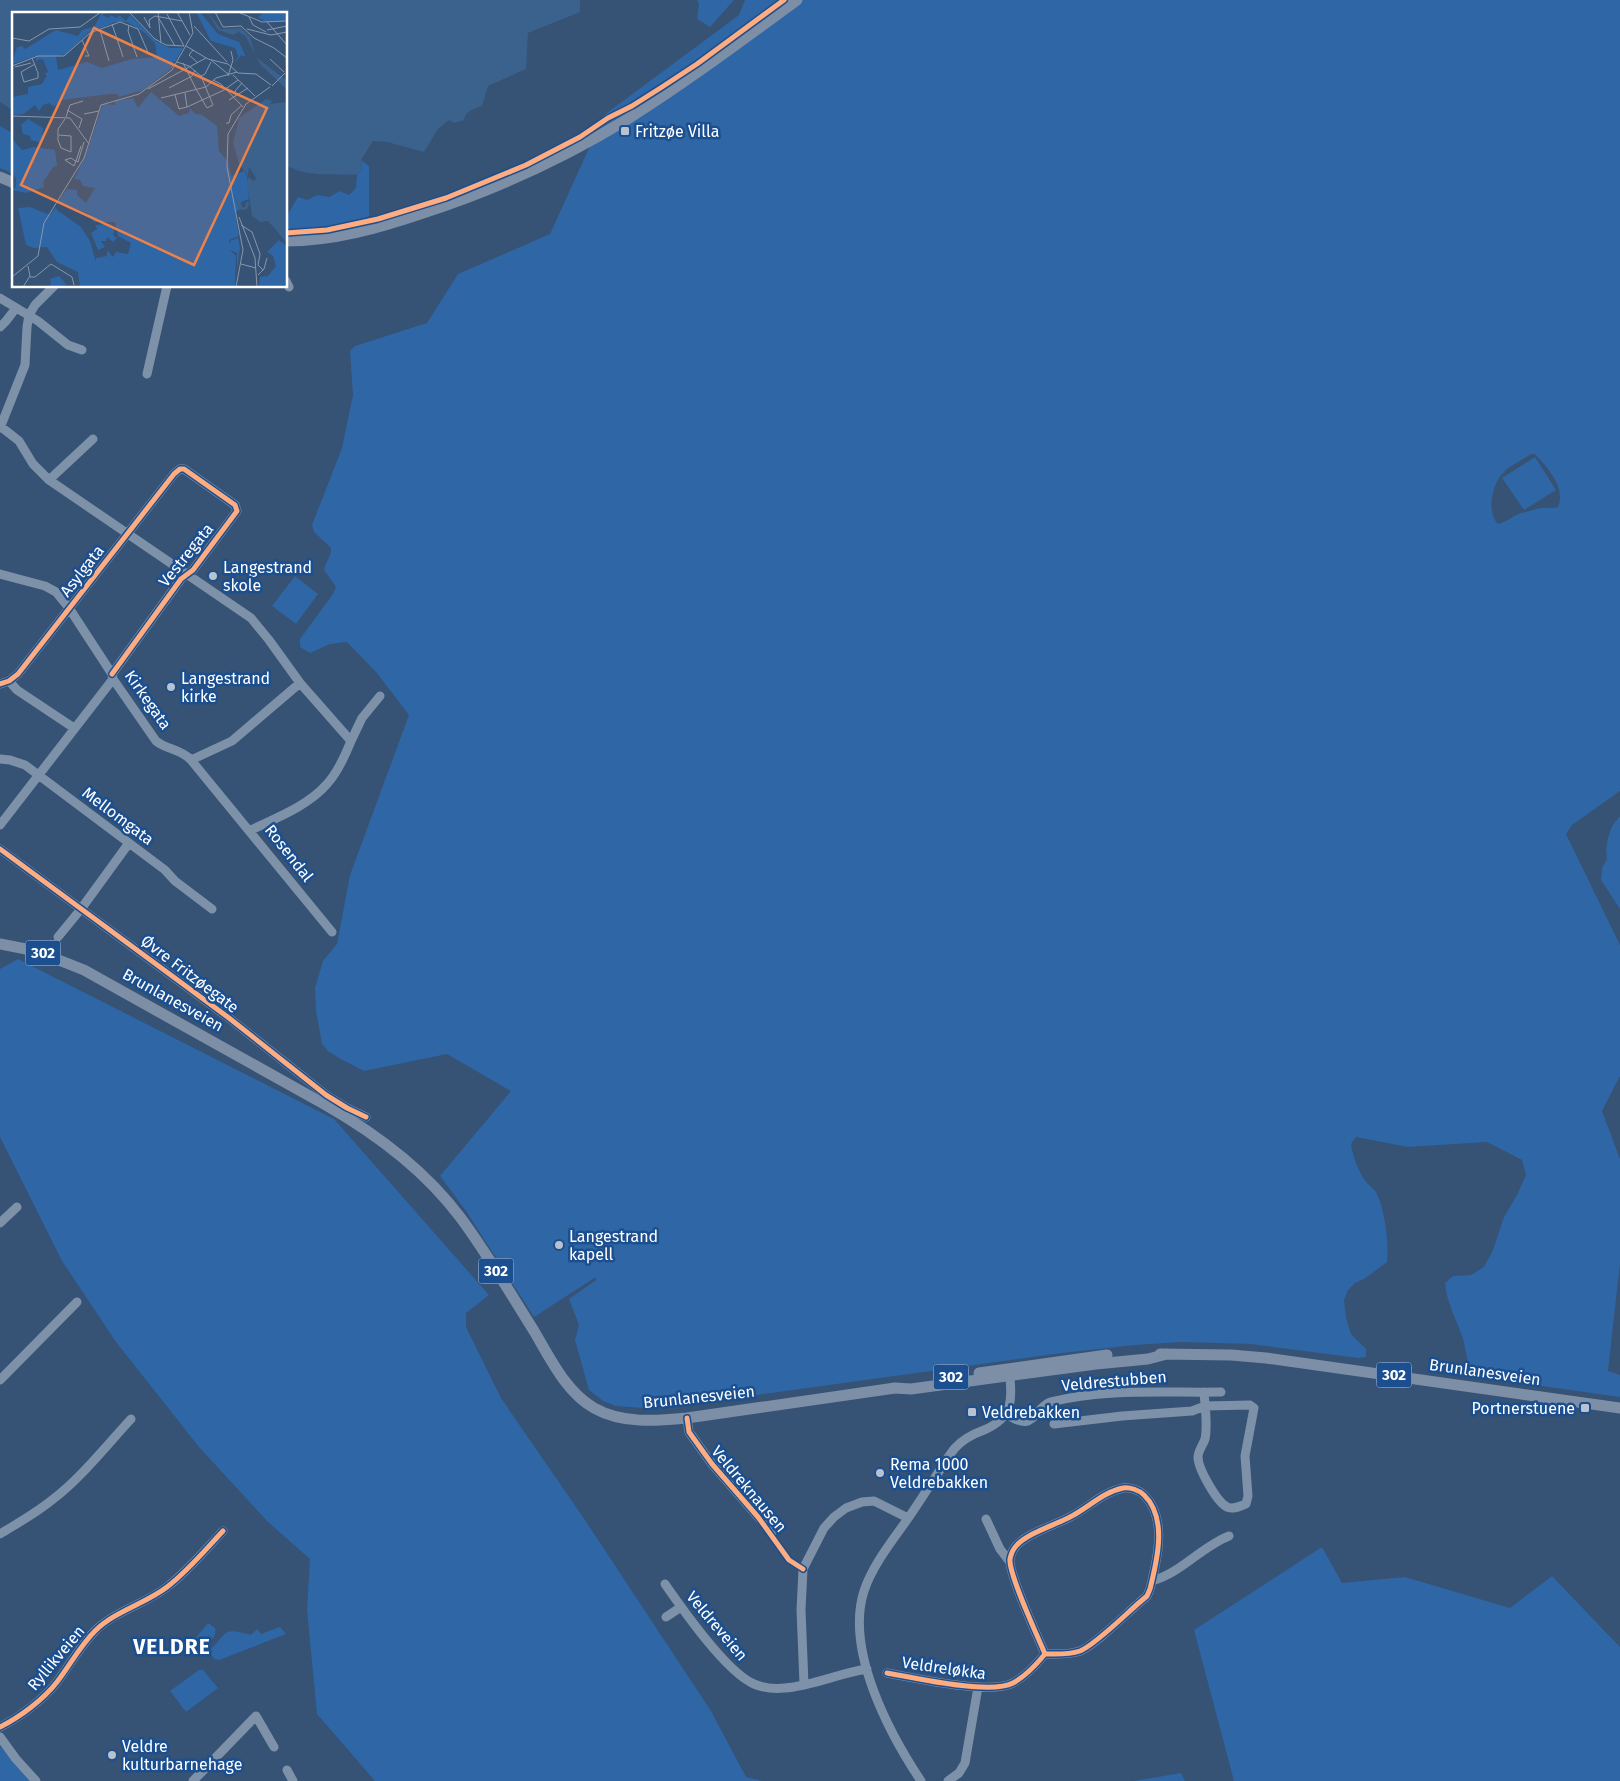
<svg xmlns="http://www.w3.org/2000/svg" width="1620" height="1781" font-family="'Fira Sans',sans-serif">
<rect width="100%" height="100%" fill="#365274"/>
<path fill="#2f66a5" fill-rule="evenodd" d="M697 0H734L710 27 697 19 699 4Z
M745 0H1620V791L1572 825 1566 834 1620 945V1076L1602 1111 1620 1159V1263L1608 1371 1620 1375V1397L1479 1377 1471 1373C1467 1362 1466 1350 1463 1339 1457 1320 1446 1302 1445 1283L1453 1276 1471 1275 1484 1267 1493 1250 1504 1217 1517 1195 1526 1175 1522 1160 1487 1142 1408 1147 1356 1137 1351 1144C1353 1157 1359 1174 1368 1184 1371 1187 1374 1189 1376 1192 1385 1209 1389 1243 1387 1262L1364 1279 1355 1283 1348 1290 1344 1300 1346 1318 1351 1334 1366 1349V1357L1358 1358 1251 1344 1182 1342 1135 1345 1054 1354 656 1409 616 1406 603 1401 589 1390 575 1340 579 1325 569 1299 596 1280V1277L534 1317 466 1211 440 1176 511 1091 447 1054 364 1071 339 1058 328 1051 322 1044 316 1011 315 988 323 961 337 944 350 875 409 715 376 672 347 642 330 644 310 653 300 647V639L333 594 336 587 324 570C326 561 331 557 331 548L314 532 312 525 342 448 353 395 350 351 355 346 427 323 458 274 550 234 604 115 739 15ZM1531 454H1535C1548 468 1566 488 1558 507 1551 509 1547 507 1541 508 1535 509 1528 512 1521 513 1512 516 1507 522 1498 524 1486 512 1492 483 1504 472 1511 465 1523 460 1531 454Z
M0 126 14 134V174L0 168Z
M361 160 369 166V216C341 228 317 230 286 231V217L298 197 307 200 318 195 329 197 340 191 349 195 356 188 357 175 362 170Z
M1535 457 1556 490 1524 510 1502 478Z
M295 576 318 594 296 624 272 606Z
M1620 816V909L1601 880 1602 868 1607 859 1606 850 1608 838 1612 826Z
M18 959 334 1119 489 1295 466 1313V1327L501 1398 585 1520 711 1711 746 1777 762 1781H375L317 1714 307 1610 310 1559 268 1522 199 1447 116 1342 62 1261 0 1137V969Z
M1322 1547 1342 1583 1405 1577 1510 1608 1552 1576 1620 1647V1781H1234L1194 1630Z
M208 1623 215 1628C217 1637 211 1641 204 1646L200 1645 194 1640Z
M280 1627 286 1634 219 1660 215 1659 208 1652C228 1634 220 1626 251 1635L257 1629 261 1634Z
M199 1670H203L218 1688 186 1712 170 1691Z
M0 1746 33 1781H0Z
M1181 1773 1185 1781H1134Z"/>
<path fill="#3b618d" d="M0 0H580V12L528 33 526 69 488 86 482 106C474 109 465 111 464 120L454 123 449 120 438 129 424 152 387 142 373 141 361 160 362 170 357 175C342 174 310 176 297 170 293 169 291 167 286 166V14H14V111L0 102Z"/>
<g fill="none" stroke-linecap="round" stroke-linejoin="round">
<path stroke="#7d92a8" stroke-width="9" d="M286 281 289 287
M0 298 38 321 68 345 82 350
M0 327 6 321 16 308
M147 374 167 286
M0 426 19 441 33 464 49 480 251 618 269 640 300 683
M0 428 25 365 27 327 29 315 35 305 54 286
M49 480 93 439
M0 574 45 586 56 592 69 608 112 674 113 679 156 741C167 750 181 749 191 760L332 932
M9 681 17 690 74 728
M0 684 9 681 18 674 174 474 180 469H184L235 505 237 511 193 570 181 579 112 674
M351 741 362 718 380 696
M0 759 10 760 25 765 165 870 175 881 212 909
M191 760 232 741 300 683 351 741C345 756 338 772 327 784 308 806 276 818 251 830
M0 825 113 679
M0 849 229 1018 326 1095 347 1108 366 1117
M58 937 81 909 129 843
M0 1223 17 1207
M0 1380 77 1302
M1005 1413C1035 1434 1031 1411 1050 1402 1106 1388 1164 1393 1221 1392
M687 1418 689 1432 712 1464 772 1533
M1054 1424 1122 1416 1192 1411 1205 1406 1250 1405 1254 1408 1245 1456 1248 1496 1246 1504C1240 1506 1234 1510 1227 1507 1217 1502 1198 1469 1198 1457 1198 1451 1203 1445 1205 1439 1208 1425 1205 1407 1204 1392
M986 1519 1000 1549 1010 1562
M0 1534C18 1523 36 1513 52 1500 81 1478 106 1446 131 1419
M1152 1581C1181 1573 1201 1547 1229 1536
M665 1584C683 1610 726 1672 754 1684 763 1688 775 1689 785 1688 813 1686 839 1673 867 1669
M666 1617 681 1607
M887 1673C915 1678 990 1695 1013 1683 1026 1676 1036 1665 1045 1654 1057 1654 1068 1655 1080 1651 1095 1645 1126 1614 1140 1602L1147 1596 1150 1589C1157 1561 1168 1518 1144 1495 1139 1490 1130 1487 1123 1488 1103 1492 1088 1508 1070 1517 1055 1525 1028 1533 1017 1545 1013 1549 1011 1554 1010 1559 1008 1573 1038 1637 1045 1654
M804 1684 801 1610 803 1569 824 1528 834 1517 846 1508 862 1502 874 1501 908 1518
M0 1727C20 1717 43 1700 57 1682 70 1665 80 1646 95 1631 115 1611 145 1604 167 1587 187 1572 206 1549 223 1531
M0 1737 16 1759 36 1781
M287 1770 293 1781
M193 1781 256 1716 274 1747
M921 1781C889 1733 845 1650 864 1591 873 1564 893 1540 909 1517 920 1501 930 1485 940 1470 945 1462 950 1454 955 1448 963 1439 973 1434 984 1430 1013 1418 1013 1399 1009 1371
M948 1781 959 1773 965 1763 978 1687"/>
<path stroke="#7d8ea7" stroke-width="11" d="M0 177 14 183
M286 241C333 241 379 228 423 213 494 190 562 159 626 120 685 83 741 41 797 0
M0 944 36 951 84 970 324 1104C375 1133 424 1169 460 1217 487 1253 510 1293 534 1331 550 1358 566 1392 594 1408 622 1424 656 1421 687 1418L895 1388 911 1389 1096 1364 1148 1359 1167 1354
M1160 1354 1231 1355 1266 1358 1620 1408
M979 1373 1107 1355"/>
<g stroke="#1b4f8f" stroke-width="8">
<path id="cycleway" d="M286 233 327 230 378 219 446 198 526 165 580 137 608 118 632 106 662 87 697 64 784 0
M0 684 9 681 18 674 174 474 180 469H184L235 505 237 511 193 570 181 579 112 674
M0 849 229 1018 326 1095 347 1108 366 1117
M687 1418 689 1432 712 1464 758 1517 789 1560 803 1569
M887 1673C915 1678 990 1695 1013 1683 1026 1676 1036 1665 1045 1654 1057 1654 1068 1655 1080 1651 1095 1645 1126 1614 1140 1602L1147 1596 1150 1589C1157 1561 1168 1518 1144 1495 1139 1490 1130 1487 1123 1488 1103 1492 1088 1508 1070 1517 1055 1525 1028 1533 1017 1545 1013 1549 1011 1554 1010 1559 1008 1573 1038 1637 1045 1654
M0 1727C20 1717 43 1700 57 1682 70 1665 80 1646 95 1631 115 1611 145 1604 167 1587 187 1572 206 1549 223 1531"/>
</g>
<use href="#cycleway" stroke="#ffac80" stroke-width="5"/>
</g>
<g fill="#b9c2ce" stroke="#1b4f8f" stroke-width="2">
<rect x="620" y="126" width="10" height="10" rx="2.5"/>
<circle cx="213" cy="576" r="5"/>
<circle cx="171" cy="687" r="5"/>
<circle cx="559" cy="1245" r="5"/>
<rect x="1580" y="1403" width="10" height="10" rx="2.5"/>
<rect x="967" y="1407" width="10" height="10" rx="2.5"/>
<circle cx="880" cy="1473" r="5"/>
<circle cx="112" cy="1755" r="5"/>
</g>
<g text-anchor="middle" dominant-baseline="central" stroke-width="5" stroke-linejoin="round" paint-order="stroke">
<g fill="#1b4f8f" stroke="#bbcadd" stroke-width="1">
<rect x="25.5" y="940.5" width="35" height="25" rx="4"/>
<rect x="478.5" y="1258.5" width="35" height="25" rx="4"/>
<rect x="1376.5" y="1362.5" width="35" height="25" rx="4"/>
<rect x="933.5" y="1364.5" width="35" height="25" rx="4"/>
</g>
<g font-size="15" font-weight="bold" fill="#fff">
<text x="43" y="953">302</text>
<text x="496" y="1271">302</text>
<text x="1394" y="1375">302</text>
<text x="951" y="1377">302</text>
</g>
<g font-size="16" fill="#fff" stroke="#1b4f8f" text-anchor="start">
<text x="635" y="131">Fritzøe Villa</text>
<text x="223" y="567">Langestrand<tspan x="223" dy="18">skole</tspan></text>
<text x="181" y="678">Langestrand<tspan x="181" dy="18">kirke</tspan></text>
<text x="569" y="1236">Langestrand<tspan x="569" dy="18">kapell</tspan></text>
<text x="1575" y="1408" text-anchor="end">Portnerstuene</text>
<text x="982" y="1412">Veldrebakken</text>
<text x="890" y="1464">Rema 1000<tspan x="890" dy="18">Veldrebakken</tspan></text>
<text x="122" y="1746">Veldre<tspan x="122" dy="18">kulturbarnehage</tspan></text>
</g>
<g font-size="16" fill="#fff" stroke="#1b4f8f">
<text transform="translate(186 555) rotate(-51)">Vestregata</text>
<text transform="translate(82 571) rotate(-52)">Asylgata</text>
<text transform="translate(148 700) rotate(55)">Kirkegata</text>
<text transform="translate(118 816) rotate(37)">Mellomgata</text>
<text transform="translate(289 853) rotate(52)">Rosendal</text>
<text transform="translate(190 974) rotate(37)">Øvre Fritzøegate</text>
<text transform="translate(173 1000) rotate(29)">Brunlanesveien</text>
<text transform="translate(1485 1372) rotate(8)">Brunlanesveien</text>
<text transform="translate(1114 1381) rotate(-5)">Veldrestubben</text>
<text transform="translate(699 1397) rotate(-6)">Brunlanesveien</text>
<text transform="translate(749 1489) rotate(50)">Veldreknausen</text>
<text transform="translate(717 1626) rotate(50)">Veldreveien</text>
<text transform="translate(56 1658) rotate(-50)">Ryllikveien</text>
<text transform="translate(944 1668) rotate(8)">Veldreløkka</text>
</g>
<g font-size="21" font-weight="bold" letter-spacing="1" fill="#fff" stroke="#1b4f8f">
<text x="172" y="1647">VELDRE</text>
</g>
</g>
<g transform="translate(12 12)">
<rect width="275" height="275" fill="#365274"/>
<path d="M90 0H96L90 3 97 6 98 3 105 6 107 3 114 9 118 3 144 29 158 36H171L163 50 161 49V55L131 78 107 85 105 82H97L49 88 42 95 37 91 31 93 27 99 23 93 12 102 0 103V85L16 82V75L30 72 35 63 32 62 36 60 31 47 25 48 24 52V44L0 52 5 35 10 34 13 37 44 18 66 24 70 18 82 15ZM104 10H115L133 21 143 31 145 45 120 47 90 56 75 50 46 58 44 45 54 42 76 21ZM184 0H188L206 22 227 30 234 45 229 43 222 52 226 44 223 36 199 29ZM251 0H275V9L255 10 246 6ZM139 80 167 104 177 101 178 96 183 102 190 103 205 114 207 139 216 150 220 167 222 169 220 164 232 159 235 164 237 187 229 190 230 196 223 200 227 224 217 228V234L218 229 226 226 228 236 225 258V241L218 238 224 244 223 275H68L66 260 45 250 35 235 22 236 14 233 6 196 18 195 38 203 44 195 45 198 69 215 78 229 84 250V246L95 244V238L101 245 104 240 116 242 119 231 106 224 103 210H82L75 201 46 190 55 177 65 178V183L74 191 83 176 71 174 68 168 62 167 73 145 91 92 103 93V89L121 86 126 96ZM16 107 31 116 30 131 19 128 18 124 11 122 9 113ZM0 127 10 138 22 135 43 138 45 154 41 155 31 170 32 175 14 181 0 178 4 175V166L0 161ZM97 212 103 216 101 223 105 226 101 230 95 225 94 229H89L93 235 86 238 79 221 85 217 83 213ZM267 228 275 234V275H247L248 265 256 264 264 254 261 244 255 240ZM47 264 55 273 39 275 38 267Z" fill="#2f66a5" fill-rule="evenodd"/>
<path d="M195 0 209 17 229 16 238 25 244 45 274 68 275 78 248 52 234 25 227 20 221 23 206 18ZM254 87 260 89 258 92 275 90V231L256 209 248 210 240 204 235 171 236 165 242 169 244 166 237 155 236 164 227 152 221 131 227 106Z" fill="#3b618d"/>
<path fill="none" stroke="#3b618d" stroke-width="2.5" d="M224 187 230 197 234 196 236 190"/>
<path fill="none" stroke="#8697ac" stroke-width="1" d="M117 0 143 27 154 33 172 34M146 0 149 31M165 0 178 23M203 0 211 15 229 14 242 26 262 36 275 46M226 0 250 10 275 9M155 2 172 34M132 5 138 16 137 8 143 4 170 9M146 5 163 34M237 5 241 13 254 20M255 10 275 33M100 12 111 45M117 13 116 19 125 45M182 14 215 50M235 17 259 23 275 20M88 18 97 49M255 18 275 14M0 26 17 29 37 17 68 15 89 0M70 28 77 44H73M174 34 196 47 216 52 226 61 244 62 259 73M181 38 177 43 186 51M20 46 26 61V66L12 70 9 60 23 52M258 47 272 60M199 48 216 62M165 50 177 54 189 64 201 93 195 96 184 77M171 51 184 77M0 54 26 44H52L78 21 108 10 126 17 137 43M3 55 19 51M221 63 243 84M189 64 193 62 199 50M216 64 221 48 219 39M201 68 209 72 231 95M260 74 273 61M157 76 180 64 183 58M136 77 194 46M163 83 167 97 175 95 173 81M224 84 223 79 230 71M149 86 194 75 204 66 225 60M217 88 236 76M175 95 212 78 226 68M55 98 70 107 67 116M72 102 87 99M0 104 58 106 77 132M54 105 58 93 71 89M214 111H217L219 103 229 94M47 123 59 124V140L49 136 46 128V117L53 107M66 150 64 149H63L62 148 59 146 53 148 62 154 64 149 69 134M66 150 72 130M227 205 243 246 245 275M229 213 240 220 248 242 246 253 251 258M39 252 60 265 62 273M229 252 244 256M246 263 252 257 255 246M0 265 26 244 32 211 72 146 89 93 127 82 160 58 181 21 177 0M18 265H23L39 252M11 275 18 264 16 254M224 275 231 238 215 155 216 122 234 92 258 75"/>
<path fill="#ee8249" fill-opacity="0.15" stroke="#ee8249" stroke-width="2.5" d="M82 16 255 96 182 253 9 173Z"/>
<rect width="275" height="275" fill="none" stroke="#fff" stroke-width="2.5"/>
</g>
</svg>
